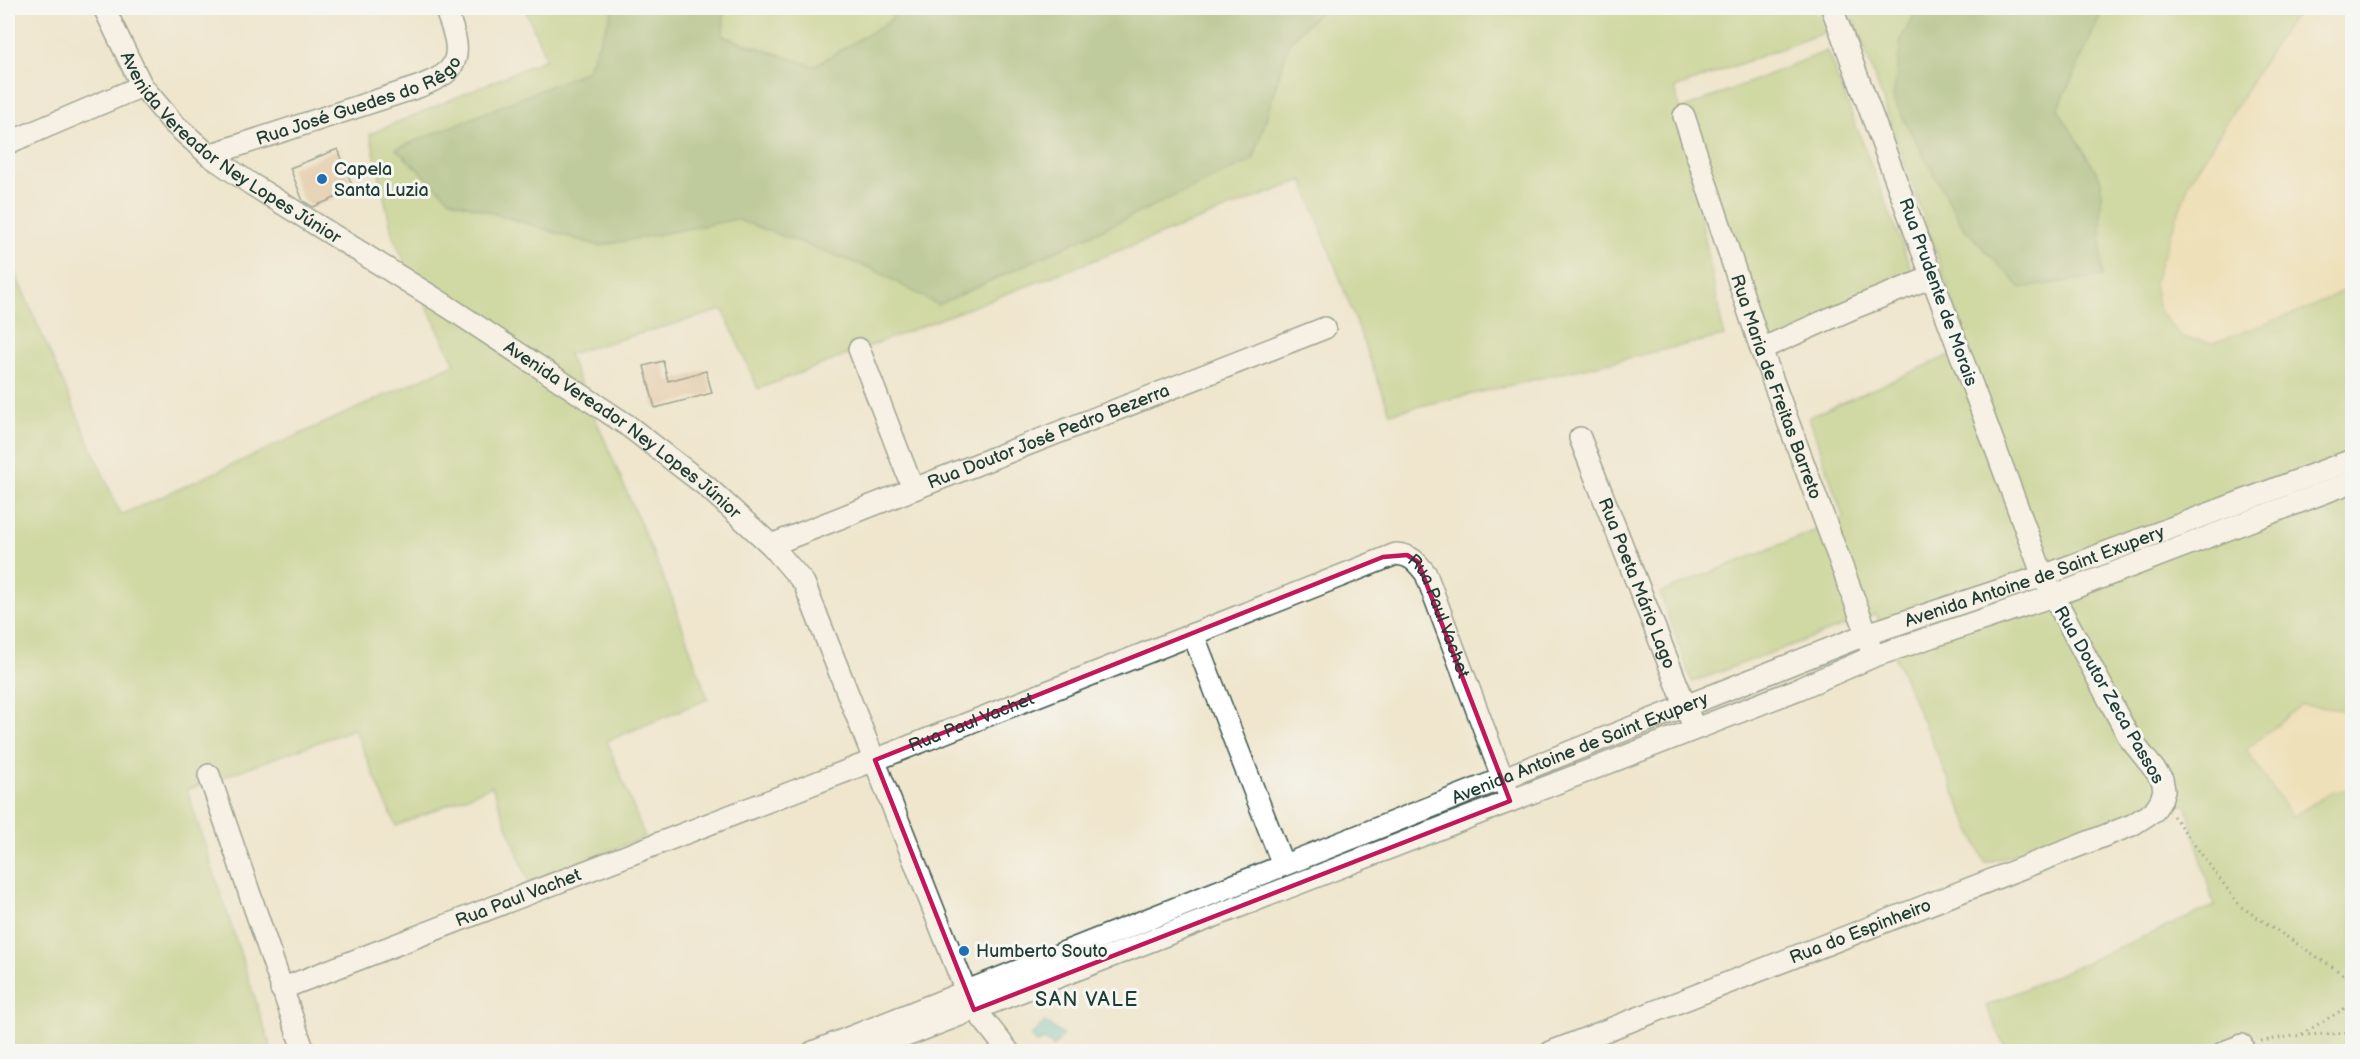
<svg xmlns="http://www.w3.org/2000/svg" width="2360" height="1059" font-family="'Balsamiq Sans',sans-serif">
<rect width="100%" height="100%" fill="#f6f6f2"/>
<filter id="ink" filterUnits="userSpaceOnUse"><feTurbulence type="fractalNoise" baseFrequency=".0167" numOctaves="2"/><feDisplacementMap in="SourceGraphic" scale="12" xChannelSelector="R" yChannelSelector="G"/><feConvolveMatrix kernelMatrix="1 2 1 2 8 2 1 2 1" color-interpolation-filters="sRGB"/></filter>
<filter id="wash" filterUnits="userSpaceOnUse"><feTurbulence type="fractalNoise" baseFrequency=".008" numOctaves="4" result="noise"/><feDisplacementMap in="SourceGraphic" scale="24" xChannelSelector="R" yChannelSelector="G"/><feGaussianBlur stdDeviation="1.35" result="paint"/><feColorMatrix in="noise" values="0 0 0 0 0 0 0 0 0 0 0 0 0 0 0 0 0 1.4 0 .05"/><feComposite in="paint" operator="in"/></filter>
<g filter="url(#wash)">
<rect width="100%" height="100%" fill="#efe6cd"/>
<path fill="#abc870" stroke="#658252" stroke-width="1.5" d="M525 8H614L587 71 396 149 451 200 599 246 736 219 873 269 938 305 1253 160 1289 43 1323 8H1918L1901 39 2101 276V180L2058 109 2102 12 2108 8H2302L2285 28 2190 181 2311 307 2352 286V711L2301 705 2292 817 2331 792 2352 789V1051H2007L1986 1006 2214 906 2186 804 1985 863 1876 614 1692 682 1660 593 1844 519 1809 417 1969 347 1855 21 1675 88 1680 110 1827 51 1917 284 1773 344 1680 111 1724 336 1390 413 1303 180 758 389 723 310 568 354 672 598 708 699 607 741 645 837 529 883 492 786 396 826 354 729 187 790 272 1051H8V257L121 515 455 364 393 237 370 134 546 59Z
M724 8H901L887 23 814 66 723 36Z"/>
<path fill="#88ac62" stroke="#54744b" stroke-width="1.5" d="M614 8H724L723 37 814 66 887 23 901 8H1323L1289 43 1253 160 938 305 873 269 736 219 599 246 451 200 396 149 587 71Z
M1918 8H2108L2102 12 2058 109 2101 180 2102 276 2021 288 1963 227 1893 99 1901 39Z"/>
<path fill="#eeda9e" stroke="#868c69" stroke-width="1.5" d="M2302 8H2352V286L2311 307 2213 343 2181 337 2159 311 2154 282 2190 181 2285 28Z
M2301 705 2352 711V789L2331 792 2292 817 2246 750Z"/>
<path fill="#52c0c8" stroke="#387e7e" stroke-width="1.5" d="M1045 1022 1063 1035 1054 1047 1044 1040 1037 1043 1031 1036Z"/>
<g id="blocks">
<path fill="#ddb58e" d="M338 149 354 190 313 207 303 201 290 168Z
M663 361 668 381 706 371 712 393 655 408 644 366Z"/>
</g>
</g>
<g filter="url(#ink)">
<use href="#blocks" fill-opacity="0" stroke="#3e564b" stroke-width="1.5"/>
<g fill="none" stroke-linecap="round" stroke-linejoin="round">
<g stroke="#3e564b" stroke-width="24">
<g id="minor">
<path id="s1" d="M104 8 142 86 173 123 209 155 251 184 447 306 627 425 706 486 771 545 804 583 971 1004 1009 1052"/>
<path id="s2" d="M1684 116 1761 349 1867 634 1870 647"/>
<path d="M8 143 142 86"/>
<path id="s3" d="M209 155 418 87C427 83 440 79 448 71 465 54 452 27 445 8"/>
<path d="M859 349 913 489"/>
<path d="M1761 349 1856 307 1932 277"/>
<path id="s4" d="M1580 438 1691 720"/>
<path id="s5" d="M771 545 1325 328"/>
<path d="M1193 634 1283 865"/>
<path d="M209 775 304 1052"/>
<path id="s6" d="M281 989 875 760 1396 554C1411 555 1417 562 1426 574L1508 793"/>
<path id="s7" d="M813 1052 1867 634 2043 576 2352 460"/>
<path d="M865 1052 1796 690 1872 657 2053 596 2352 482"/>
<path id="s8" d="M1551 1052 2132 825 2154 811 2161 800 2164 790 2162 779 2130 739 2043 576 1832 8"/>
<path d="M2224 1052 2242 1045"/>
</g>
</g>
<path stroke="#3e564b" stroke-width="3" stroke-dasharray="1.5 4.5" stroke-linecap="butt" d="M2173 816 2240 906 2352 980
M2302 1034 2352 1004
M2261 1041 2301 1035 2352 1033"/>
<use href="#minor" stroke="#fff" stroke-width="21"/>
</g>
</g>
<path d="M0 0H2360V1059H0ZM1407 555 1418 562 1510 801 974 1010 875 760 1383 557Z" fill="#efe6cd" fill-opacity=".55" fill-rule="evenodd"/>
<path fill="none" stroke="#c2185b" stroke-width="4.5" stroke-linejoin="round" d="M1407 555 1418 562 1510 801 974 1010 875 760 1383 557Z"/>
<g fill="#1f6fb2" stroke="#f6f6f2" stroke-width="2">
<circle cx="322" cy="179" r="6"/>
<circle cx="964" cy="951" r="6"/>
</g>
<g text-anchor="middle" dominant-baseline="central" stroke-width="6" stroke-linejoin="round" paint-order="stroke">
<g font-size="18" fill="#1f3d34" stroke="#f6f6f2">
<text stroke="none"><textPath href="#s3" startOffset="160">Rua José Guedes do Rêgo</textPath></text>
<text stroke="none"><textPath href="#s1" startOffset="194">Avenida Vereador Ney Lopes Júnior</textPath></text>
<text transform="translate(1938 292) rotate(70)">Rua Prudente de Morais</text>
<text stroke="none"><textPath href="#s2" startOffset="286">Rua Maria de Freitas Barreto</textPath></text>
<text stroke="none"><textPath href="#s1" startOffset="680">Avenida Vereador Ney Lopes Júnior</textPath></text>
<text stroke="none"><textPath href="#s5" startOffset="298">Rua Doutor José Pedro Bezerra</textPath></text>
<text stroke="none"><textPath href="#s7" startOffset="1311">Avenida Antoine de Saint Exupery</textPath></text>
<text stroke="none"><textPath href="#s4" startOffset="156">Rua Poeta Mário Lago</textPath></text>
<text stroke="none"><textPath href="#s6" startOffset="1278">Rua Paul Vachet</textPath></text>
<text transform="translate(2109 695) rotate(60)">Rua Doutor Zeca Passos</text>
<text stroke="none"><textPath href="#s6" startOffset="740">Rua Paul Vachet</textPath></text>
<text stroke="none"><textPath href="#s7" startOffset="825">Avenida Antoine de Saint Exupery</textPath></text>
<text stroke="none"><textPath href="#s6" startOffset="254">Rua Paul Vachet</textPath></text>
<text stroke="none"><textPath href="#s8" startOffset="332">Rua do Espinheiro</textPath></text>
</g>
<g font-size="18" fill="#1f3d34" stroke="#f6f6f2" text-anchor="start">
<text x="334" y="169">Capela<tspan x="334" dy="21">Santa Luzia</tspan></text>
<text x="976" y="951">Humberto Souto</text>
</g>
<g font-size="20" letter-spacing="1.5" fill="#1f3d34" stroke="#f6f6f2">
<text x="1087" y="1000">SAN VALE</text>
</g>
</g>
<rect width="2360" height="1059" fill="none" stroke="#f6f6f2" stroke-width="30"/>
</svg>
